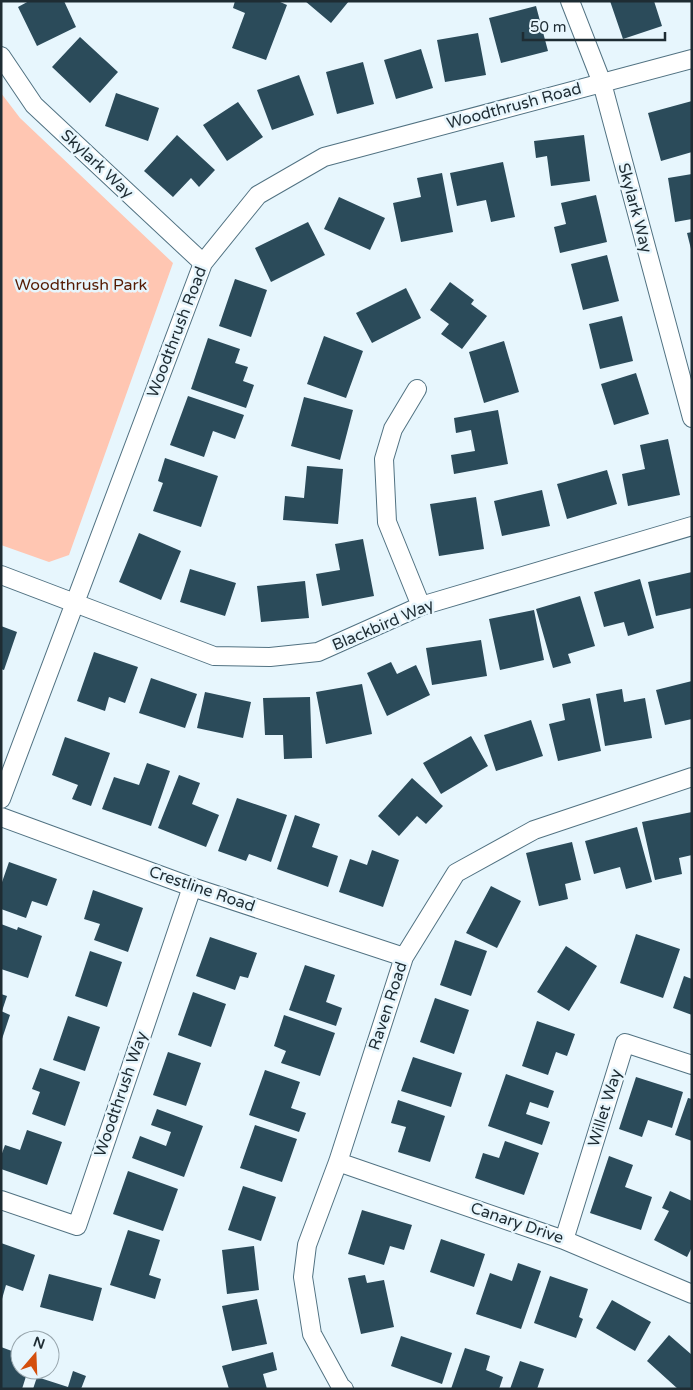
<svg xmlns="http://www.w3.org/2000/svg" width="693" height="1390" font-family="'Varela Round',sans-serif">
<rect width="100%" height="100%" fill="#e7f6fd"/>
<path fill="#ffc6b2" d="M1 93 20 118 173 263 69 555 49 562 1 545Z"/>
<path fill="#2b4b5a" d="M29 1H64L76 27 37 46 18 7Z
M235 1H278L287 5 266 60 232 48 245 13 233 8Z
M305 1H349L331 23Z
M610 1H654L662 26 623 39Z
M536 6 548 51 501 63 489 18Z
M478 33 486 75 445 82 437 40Z
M80 37 118 72 90 103 52 67Z
M421 49 433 88 396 99 384 60Z
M363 62 374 104 337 114 326 72Z
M299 75 314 115 272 130 257 90Z
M116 93 159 108 148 141 105 126Z
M692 101V152L661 161 648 113Z
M238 102 263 137 227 161 203 125Z
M177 135 215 170 199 187 191 178 173 197 144 171Z
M584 135 590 181 551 186 547 156 536 158 534 141Z
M503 162 515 217 491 222 486 200 457 206 450 173Z
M442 173 453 232 401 242 393 203 421 197 417 178Z
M692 174V219L675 222 668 178Z
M596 195 607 242 560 253 554 227 566 224 561 203Z
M339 197 385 218 370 250 324 229Z
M308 222 325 255 271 282 255 248Z
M692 232V249H691L687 233Z
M607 255 619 301 583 310 571 264Z
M235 279 267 290 251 337 219 326Z
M450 282 474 300 471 304 487 316 462 349 441 334 449 324 430 310Z
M406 288 421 318 372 343 356 313Z
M622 316 633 361 600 369 589 324Z
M324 336 363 351 346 398 307 384Z
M208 338 240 349 235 363 248 367 243 381 254 385 246 408 191 389Z
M504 341 519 392 484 403 469 352Z
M636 373 649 414 614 425 601 384Z
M188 396 244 415 235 439 213 431 204 457 170 445Z
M304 397 353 410 340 460 291 446Z
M498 410 508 464 454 474 451 455 475 451 471 430 456 433 454 418Z
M668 439 680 495 628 506 622 474 645 469 640 445Z
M165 458 218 476 201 527 153 511 163 483 158 481Z
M307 466 343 469 338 524 283 520 285 496 304 498Z
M607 470 617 504 567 519 557 484Z
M542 490 550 526 502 536 494 501Z
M476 497 484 549 439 556 430 504Z
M139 533 181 551 161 600 119 582Z
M363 539 374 596 322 606 316 574 340 570 335 544Z
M190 569 236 583 225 616 180 602Z
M692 572V608L656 616 648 582Z
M640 579 654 628 628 636 624 622 604 627 594 592Z
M305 581 309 618 261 622 257 586Z
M580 596 595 646 568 654 571 663 553 668 536 609Z
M534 610 544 660 500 670 489 619Z
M1 626 17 632 4 670 1 669Z
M481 640 487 676 432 685 426 648Z
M94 652 138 667 125 703 109 697 105 711 77 701Z
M391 662 397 674 416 665 430 695 387 716 367 673Z
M151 678 197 694 185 728 139 713Z
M692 681V719L665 725 656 690Z
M362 684 372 734 326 744 316 692Z
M622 689 624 702 645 698 652 738 605 746 596 694Z
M205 692 251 702 243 738 197 728Z
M310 697 312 758 284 759 283 735H265L263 698Z
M590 698 601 751 558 761 549 724 565 720 562 704Z
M531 720 543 756 496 771 484 735Z
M471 736 488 766 441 794 423 763Z
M65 737 110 753 91 806 72 799 78 785 52 775Z
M147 763 170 771 151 826 102 809 114 777 139 785Z
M179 775 200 783 192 804 219 815 206 847 158 828Z
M412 778 443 806 426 824 417 816 399 836 378 816Z
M237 798 287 815 271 862 249 854 246 861 218 851Z
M692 812V855L679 858 682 874 655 880 642 822Z
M295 815 320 824 312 847 338 856 328 887 277 869Z
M637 827 652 882 626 889 620 867 594 874 585 841Z
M572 842 581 880 565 884 568 899 539 906 526 853Z
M372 850 399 860 383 907 339 892 350 859 367 865Z
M9 862 57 879 47 906 32 901 26 918 1 909V885Z
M491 886 521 901 497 948 466 933Z
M93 890 143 908 128 952 94 940 100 924 84 919Z
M1 924 17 930 18 927 42 936 28 978 1 969Z
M636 934 680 949 663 998 620 983Z
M210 937 257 953 248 978 240 976 235 990 196 976Z
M455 940 487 951 471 996 440 985Z
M566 946 597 966 569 1011 537 992Z
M90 951 122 962 107 1007 75 996Z
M305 965 335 975 326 1002 342 1008 336 1026 289 1010Z
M684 976 692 979V1015L673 1008Z
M193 992 226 1004 211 1047 178 1035Z
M1 994 7 996 2 1011H1Z
M435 998 469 1010 454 1054 420 1042Z
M1 1011 10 1015 2 1039H1Z
M284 1015 335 1033 320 1076 281 1063 286 1051 274 1046Z
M68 1016 100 1027 85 1071 53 1060Z
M537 1021 575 1034 567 1056 556 1052 548 1075 522 1066Z
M168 1052 201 1063 186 1106 153 1095Z
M413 1057 462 1073 451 1107 401 1091Z
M40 1068 80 1082 65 1126 32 1114 40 1092 32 1089Z
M265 1070 300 1082 291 1108 306 1113 299 1132 249 1115Z
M506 1074 554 1091 548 1108 530 1102 526 1114 550 1122 542 1145 488 1126Z
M636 1077 683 1092 672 1128 648 1120 642 1137 619 1129Z
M688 1098 692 1099V1141L675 1135Z
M398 1100 445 1116 430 1162 398 1152 406 1127 391 1123Z
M157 1109 203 1126 184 1177 132 1158 140 1136 166 1146 171 1132 151 1125Z
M255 1125 297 1139 282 1182 240 1168Z
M27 1130 62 1142 47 1185 1 1169V1156L5 1145 20 1150Z
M505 1141 539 1153 524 1195 475 1178 483 1153 499 1158Z
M609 1156 633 1165 625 1187 652 1197 641 1230 590 1213Z
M128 1171 178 1189 163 1231 113 1214Z
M243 1186 276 1197 261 1241 228 1230Z
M670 1191 692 1201V1247L687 1257 654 1240 669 1211 662 1208Z
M362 1210 412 1225 404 1250 390 1246 384 1265 348 1254Z
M128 1230 160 1240 149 1275 161 1279 155 1299 110 1285Z
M441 1239 485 1254 474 1287 430 1272Z
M1 1243 35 1255 23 1291 6 1285 2 1299Z
M254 1246 259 1290 227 1294 222 1250Z
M518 1263 541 1271 521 1329 476 1314 490 1273 512 1281Z
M49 1274 102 1288 93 1321 40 1307Z
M365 1275 367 1283 384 1280 394 1327 361 1334 348 1278Z
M550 1276 588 1289 579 1317 583 1319 576 1338 534 1323Z
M257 1299 267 1344 232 1351 222 1306Z
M612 1300 651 1322 635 1351 596 1328Z
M669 1335 692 1355V1389H678L647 1361Z
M401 1336 452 1353 442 1384 391 1366Z
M1 1347 20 1354V1370H28L22 1389H1Z
M465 1348 490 1356 486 1370 503 1377 499 1389H451Z
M273 1352 277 1370 263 1374 267 1389H229L222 1366Z
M520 1361 544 1369 537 1389H510Z
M73 1371 86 1376 81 1389H33L37 1377 68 1387Z"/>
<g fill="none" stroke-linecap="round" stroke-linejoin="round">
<g stroke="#517282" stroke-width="20">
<path id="street" d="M570 1 602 83 692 418
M1 56 34 105 203 263
M417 389 393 429 384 459 387 522 421 606
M1 575 214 656 270 657 318 652 421 606 692 526
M1 799 203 263 258 195 324 157 692 59
M1 817 192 887 404 957
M338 1162 564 1240 692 1294
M1 1200 77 1226 192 887
M564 1240 625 1043 692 1065
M344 1389 341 1387 312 1334 303 1277 307 1245 338 1162 404 957 456 873 534 830 692 777"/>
</g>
<use href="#street" stroke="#fff" stroke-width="18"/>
</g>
<g text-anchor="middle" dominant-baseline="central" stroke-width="5" stroke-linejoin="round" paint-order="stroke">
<g font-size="16" fill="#1e2c33" stroke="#e7f6fd">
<text transform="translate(514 106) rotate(-15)">Woodthrush Road</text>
<text transform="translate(97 164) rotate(43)">Skylark Way</text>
<text transform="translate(635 208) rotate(75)">Skylark Way</text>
<text transform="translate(177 332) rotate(-69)">Woodthrush Road</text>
<text transform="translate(383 625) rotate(-23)">Blackbird Way</text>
<text transform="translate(202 889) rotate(19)">Crestline Road</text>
<text transform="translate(388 1006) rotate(-72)">Raven Road</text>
<text transform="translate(121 1094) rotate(-71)">Woodthrush Way</text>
<text transform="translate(605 1108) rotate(-73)">Willet Way</text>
<text transform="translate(517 1223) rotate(19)">Canary Drive</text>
</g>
<g font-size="16" fill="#551b03" stroke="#e7f6fd">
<text x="81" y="285">Woodthrush Park</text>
</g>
</g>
<rect width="693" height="1390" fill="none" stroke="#1e2c33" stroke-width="5"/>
<g transform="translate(35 1355) rotate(19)"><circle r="24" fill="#e7f6fd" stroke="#97a5ac"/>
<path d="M0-4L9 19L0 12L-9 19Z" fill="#d44f0d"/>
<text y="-8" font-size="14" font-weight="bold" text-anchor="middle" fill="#1e2c33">N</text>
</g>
<path d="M523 32v8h142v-8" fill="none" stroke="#1e2c33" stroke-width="2.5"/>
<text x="530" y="32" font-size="15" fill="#1e2c33" stroke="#e7f6fd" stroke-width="4" paint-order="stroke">50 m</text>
</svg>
